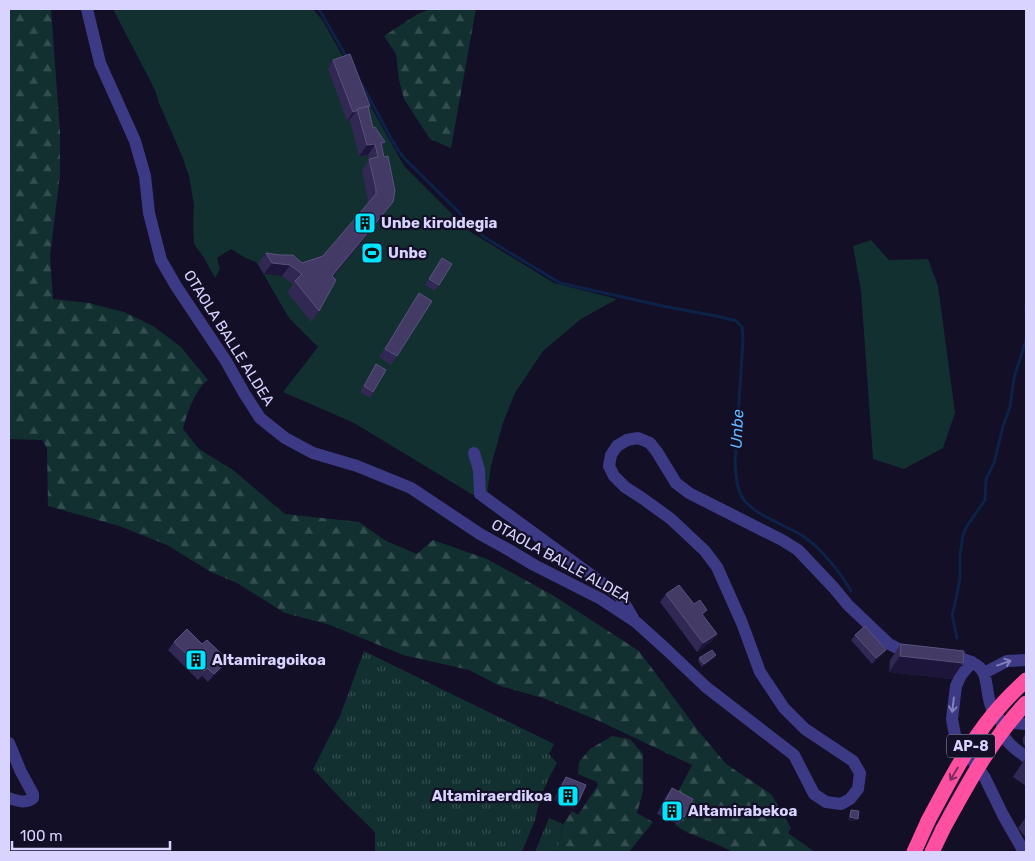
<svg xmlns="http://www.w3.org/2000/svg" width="1035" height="861" font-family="Rubik,sans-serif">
<defs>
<pattern id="grass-tufts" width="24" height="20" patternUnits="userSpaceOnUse" patternTransform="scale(1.25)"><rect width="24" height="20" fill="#12302f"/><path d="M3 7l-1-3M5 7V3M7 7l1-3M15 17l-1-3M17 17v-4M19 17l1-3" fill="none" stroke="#344d4e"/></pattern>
<pattern id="forest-firs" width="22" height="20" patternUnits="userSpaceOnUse" patternTransform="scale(1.25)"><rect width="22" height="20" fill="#12302f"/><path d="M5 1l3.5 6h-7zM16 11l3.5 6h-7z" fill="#344d4e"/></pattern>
</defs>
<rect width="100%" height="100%" fill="#130f26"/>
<path fill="url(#grass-tufts)" d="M364 651 554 744 549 754 557 763 551 774 541 795 535 820 522 852H375V832L341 799 313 769 340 716Z
M549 818 561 823 563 825 557 852H535Z"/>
<path fill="url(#forest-firs)" d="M9 9H51L60 132V175L50 256 53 299 89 303 124 312 153 326 181 347 208 380C196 388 186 415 183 429L199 449 233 470 285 514 359 522 386 541 417 554 433 540 487 559 554 596 639 651 700 733 726 764 771 794 791 828 788 833 815 852H733L712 842 688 833 675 825 684 805 674 800 692 765 597 720 543 698 500 686 469 670 403 655 330 625 285 613 237 583 211 572 167 545 119 526 48 506 47 448 42 440 9 439Z
M430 9H476L451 148 430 139 404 99 399 80 396 54 384 36 416 15Z
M612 736 630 739 643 754V791L637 813 653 822 629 852H557L563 825 572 811 578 815 598 785 597 782 578 774 579 762 590 749Z"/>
<path fill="#12302f" d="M113 9H313L323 21 404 166 469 231 554 283 617 299 581 319 543 351 515 393 503 423 491 466 487 494 473 495 354 423 283 392 318 347 289 318 257 263 244 257 231 249 217 258 220 269 215 278 204 258 194 244 193 224 194 205 189 176 182 156 159 103 155 90Z
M871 240 889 260 928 259 938 286 955 413 943 448 904 469 873 459 861 291 853 246Z"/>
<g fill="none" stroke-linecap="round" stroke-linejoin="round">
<path stroke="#0c2248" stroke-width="3" d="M319 9 347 58
M361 83 397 149 406 160 484 237 560 283 663 306 721 317 736 321 742 327 743 340 735 463C736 474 736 487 742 497 752 514 785 525 803 536 820 547 841 573 851 591
M1026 306V313
M957 638 952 614 954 608 960 579V555L963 535 967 526 985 500 986 479 994 463 1003 426 1010 407 1014 378 1026 340"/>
<path stroke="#3d3a85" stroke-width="12" d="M87 9 100 63 135 141 145 176 149 213 161 260 176 286 226 361 244 393 260 418 285 438 313 453 357 466 411 488 480 534 509 550 534 565 601 599 636 622 667 650 706 687 794 755 814 794 826 802 841 804 850 799 858 789 860 773 853 761 805 729 784 708 760 672 742 623 717 567 705 551 671 519 642 498 625 487 614 476 609 466 611 455 617 446 627 440 638 438 650 443 657 452 676 483 689 493 782 540 798 550 834 588 848 605 889 644 901 650 915 652
M474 453 479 470 480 494 620 596 633 618
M947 656C958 657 980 662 984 674 988 685 987 698 992 709 994 714 999 718 1002 722L1026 724
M972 662 961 675 956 686 952 719 955 735 985 778 1003 815 1024 852
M984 673 1007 661 1026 660
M1002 725C1001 740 1015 749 1026 757
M9 743 21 772 33 794V798C26 804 17 801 9 798"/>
<path stroke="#ff4fa3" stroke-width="15" d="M914 852 928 821
M932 852 943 829"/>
<path stroke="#ff4fa3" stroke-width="15" d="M928 821C950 780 972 736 1004 702 1011 694 1019 687 1026 680
M943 829C967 785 991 740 1026 703"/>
</g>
<path fill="#312854" d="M333 60 368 108 373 128 385 142 382 146 385 213 333 277 319 311 311 322 287 292 293 284 282 276 264 274 258 264 266 253 302 263 323 256 368 203V200L362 170 369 160 368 155 359 156 350 120V119L347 121 328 69Z
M438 264 439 285 435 291 425 285Z
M419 293 397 356 391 365 379 357Z
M376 364 373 392 370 398 360 392Z
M666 594 703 616 717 634 711 642 697 652 660 602Z
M855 635 882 655 872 664 851 640Z
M174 642 202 644 228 660 222 668 208 682 202 676 198 680 168 650Z
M901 644 963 663 952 679 889 672 890 660Z
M716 655 714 658 702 667 698 661 699 658Z
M1026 733V748L1023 743V738Z
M1026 757V786L1013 777Z
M566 777 578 803 574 809 554 800 562 782Z
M672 788 684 817 679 825 657 814 666 796Z
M851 810 856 821 848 820 850 813Z
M1026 817V838L1018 828Z"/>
<path fill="#1d163a" d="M356 111 350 119 347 121 353 112Z
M375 144 368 155 359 156 367 145Z
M393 202 385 213 325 287 332 276Z
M272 263 290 265 282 276 264 274Z
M717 634 711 642 697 652 703 643Z
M886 650 882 655 872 664 876 658Z
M716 655 714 658 702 667 704 664Z
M900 656 963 663 952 679 889 672Z
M228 660 222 668 208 682 214 674Z
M558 795 578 803 574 809 554 800Z
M850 817 858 819 856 821 848 820Z"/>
<path fill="#433a66" stroke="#5a527e" d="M350 54 370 106 357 109 356 111 353 112 333 60Z
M368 106 373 128 375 127 385 142 381 143 384 157 388 156 395 191 393 202 332 276 336 280 319 311 295 281 302 274 290 265 272 263 266 253 280 255H293L302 263 323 256 376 194V189L369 159 378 157 375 144 367 145 357 109Z
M442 258 452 264 439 285 429 279Z
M419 293 432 301 397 356 385 349Z
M376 364 386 370 373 392 364 386Z
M679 585 694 604 700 600 707 610 702 614 717 634 703 643 666 594Z
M865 626 886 650 876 658 855 635Z
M187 629 202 644 207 640 228 660 214 674 207 668 204 671 174 642Z
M901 644 964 651 963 663 900 656Z
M712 650 716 655 704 664 699 658Z
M566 777 586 785 578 803 558 795Z
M672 788 693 799 684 817 663 806Z
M851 810 859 811 858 819 850 817Z"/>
<defs><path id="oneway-shaft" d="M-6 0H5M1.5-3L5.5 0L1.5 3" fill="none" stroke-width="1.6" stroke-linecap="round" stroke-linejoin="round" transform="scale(1.25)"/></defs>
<g stroke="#837fbc">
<use href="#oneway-shaft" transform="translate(1004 663) rotate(-20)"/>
<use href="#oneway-shaft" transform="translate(953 705) rotate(97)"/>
</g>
<use stroke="#7d2c5e" href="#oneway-shaft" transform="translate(954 774) rotate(121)"/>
<defs>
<g id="building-square" transform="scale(1.125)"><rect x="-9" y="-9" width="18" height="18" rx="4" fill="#00e5ff" stroke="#130f26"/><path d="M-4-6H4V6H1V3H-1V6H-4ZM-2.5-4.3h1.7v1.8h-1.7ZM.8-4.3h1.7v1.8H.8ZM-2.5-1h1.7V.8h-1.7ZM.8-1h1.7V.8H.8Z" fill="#111"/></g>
<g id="stadium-square" transform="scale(1.125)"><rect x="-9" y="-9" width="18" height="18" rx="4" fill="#00e5ff" stroke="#130f26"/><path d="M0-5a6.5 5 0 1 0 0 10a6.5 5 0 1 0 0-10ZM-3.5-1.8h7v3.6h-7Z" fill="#111"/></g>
</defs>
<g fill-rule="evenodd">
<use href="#building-square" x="365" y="223"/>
<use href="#stadium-square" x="372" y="253"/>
<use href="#building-square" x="196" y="660"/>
<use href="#building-square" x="568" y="796"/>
<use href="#building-square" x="672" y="811"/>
</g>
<g text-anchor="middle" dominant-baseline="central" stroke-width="4.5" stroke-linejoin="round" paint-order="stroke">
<rect fill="#130f26" stroke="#9e99be" stroke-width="1" x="947" y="734.5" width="48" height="23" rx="4"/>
<g font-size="14" font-weight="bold" fill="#d9d4ff">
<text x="971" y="746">AP-8</text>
</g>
<g font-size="15" font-weight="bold" fill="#d9d4ff" stroke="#130f26" text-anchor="start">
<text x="381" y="223">Unbe kiroldegia</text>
<text x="388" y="253">Unbe</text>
<text x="212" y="660">Altamiragoikoa</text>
<text x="552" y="796" text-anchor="end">Altamiraerdikoa</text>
<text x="688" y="811">Altamirabekoa</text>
</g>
<g font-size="15" fill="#d9d4ff" stroke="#130f26">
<text transform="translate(229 338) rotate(58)">OTAOLA BALLE ALDEA</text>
<text transform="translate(561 561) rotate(29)">OTAOLA BALLE ALDEA</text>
</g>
<g font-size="16" font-style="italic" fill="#62b6ff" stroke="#130f26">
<text transform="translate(737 429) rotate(-87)">Unbe</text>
</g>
</g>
<rect width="1035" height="861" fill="none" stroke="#d9d4ff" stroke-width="20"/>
<path d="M12 841v8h158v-8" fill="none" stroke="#d9d4ff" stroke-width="2.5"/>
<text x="20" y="841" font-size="15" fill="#d9d4ff" stroke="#130f26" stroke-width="4" paint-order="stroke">100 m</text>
</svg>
